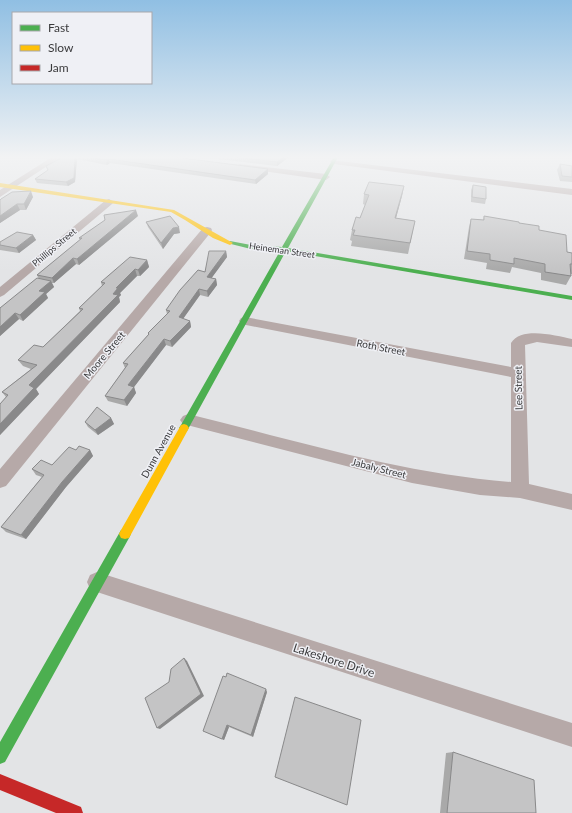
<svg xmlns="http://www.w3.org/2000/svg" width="572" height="813" font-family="Lato,sans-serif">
<rect width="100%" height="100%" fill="#e3e4e6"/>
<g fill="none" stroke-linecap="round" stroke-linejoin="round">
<path fill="#b6a9a8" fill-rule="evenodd" d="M52 157H61L0 197V190Z
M331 160 572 189V195L334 164 330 162Z
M239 164 326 174 330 177 326 180 242 168 238 166Z
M109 199 114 202 112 204 4 295 0 297V287L106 200Z
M207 227 211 228 212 230 211 232 6 486 0 488V469L203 228Z
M245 317 511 367V343C522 326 556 336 572 339V347L537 342 525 345 529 484 572 494V510L520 498 480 495 412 483 183 424 180 420 183 416 188 414C294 440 403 474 511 482V377L241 324 239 321 241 318Z
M97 572 572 723V747L97 592 90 589 87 582 90 575Z"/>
<path fill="#4caf50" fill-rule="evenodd" d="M334 157H338L288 248 572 296V300L286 251 187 431H181L179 428 181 425 280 251 251 249 227 243 230 241 251 245 282 247Z
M125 529 129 530 131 534 129 538 5 762 0 764V742L121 530Z"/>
<path fill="#ffc107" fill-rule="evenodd" d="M0 183 174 210 233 243 230 245 213 238 185 220 171 212 0 187Z
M184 424 187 425 189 428 129 538 125 539 121 538 119 534 121 530 181 425Z"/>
<path fill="#c62828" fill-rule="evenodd" d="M0 774 81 807 83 813H56L0 790Z"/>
</g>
<path fill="#a9a9a9" d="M61 157H174L268 169V174L256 184 110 163 107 165 77 159 75 182 68 186 37 183 35 179 48 170 46 166 62 158Z
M200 157H289L277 166Z
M560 164 572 166V182L560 181 557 170Z
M473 185 486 199 485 204 471 202V190Z
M404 186 402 196 396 218 415 221 408 254 351 246 352 241 350 240 352 230 360 218 365 205 363 204 364 194Z
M33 197 26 210H20L0 223V200Z
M138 216 79 265 76 264 54 283H52L54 287 46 294 48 298 23 321 19 319 0 336V308L39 279 37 275 80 240 79 238Z
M484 216 519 223 539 230 567 252 572 253V274H571V276L566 285 541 280V273L512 267 510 273 486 269 487 263 464 259 469 227 471 219 483 220Z
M146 222 180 233 174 234 163 249 148 227Z
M33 235 36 240 19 253 0 250V245Z
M226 251 227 257 211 278 216 279 217 285 208 297 200 295 183 319 190 321 191 327 172 347 166 345 134 387 136 393 127 406 108 401 105 396 125 368 123 363 148 335V333L167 314 166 310Z
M147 260 149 267 140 276H137L120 293 121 295 119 297 120 302 36 389 39 394 0 435V404L6 397 2 392 31 369 23 366 18 360 43 347 80 311 79 308 102 286 101 282Z
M111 418 114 424 98 435 88 427 85 422Z
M76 450H90L93 456 66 487 26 539 6 532 1 527 42 477 36 475 32 469 52 465Z
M267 692 253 737 229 727 224 740 203 731Z
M453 752 536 813H440L446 753Z"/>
<path fill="#89898a" d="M75 157H76L77 159 75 182 68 186 66 182Z
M284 157H289L277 166V162Z
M109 159 110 163 107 165 106 160Z
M268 169V174L256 184 255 180Z
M404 186 402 196 393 229 395 218Z
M31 191 33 197 26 210 24 204Z
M17 204 20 210 0 223V216Z
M136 210 138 216 79 265 77 259Z
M179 227 180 233 174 234 163 249 161 243 173 228Z
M33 235 36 240 19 253 16 248Z
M226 251 227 257 208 283 207 277Z
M73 258 76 264 54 283 52 278Z
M147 260 149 267 140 276 138 270Z
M135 269 137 276 120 293 121 295 119 297 120 302 36 389 39 394 0 435V424L29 385 113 294 116 288Z
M216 279 217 285 208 297 207 291Z
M51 281 54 287 46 294 48 298 23 321 20 315 39 291Z
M199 289 200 295 180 323 179 317Z
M15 313 19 319 0 336V327Z
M190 321 191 327 172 347 170 341Z
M164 339 166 345 134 387 136 393 127 406 124 400 128 385Z
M111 418 114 424 98 435 95 430Z
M90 450 93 456 66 487 26 539 21 535 62 482Z
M184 658 187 661 204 696 160 729 157 728Z
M266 689 267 692 253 737 251 735Z
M227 725 229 727 224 740 222 739Z"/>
<path fill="#c4c4c5" stroke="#89898a" d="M63 157H75L74 178 66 182 35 179 48 170 46 166Z
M88 157H174L268 169 255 180 109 159 106 160Z
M234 157H284L277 162Z
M560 164 572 166V177L562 176Z
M369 182 404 186 395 218 415 221 410 243 353 235 355 230H352L356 217 360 218 369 195 364 194Z
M473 185 486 187V199L472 197Z
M31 191 24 204H17L0 216V200L1 199 12 192Z
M136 210 77 259 73 258 52 278 37 275 82 238H79L105 220 104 215Z
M170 216 179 227 173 228 161 243 146 222Z
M484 216 519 222V223L539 226V230L566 235 567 252 572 253V264H570L571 276 545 272V264L514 258V264L490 260V254L467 251 471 219 484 220Z
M17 232 33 235 16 248 0 245V242Z
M209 251H226L207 277 216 279 207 291 199 289 179 317 190 321 170 341 164 339 128 385 134 387 124 400 105 396 128 364 123 363 149 334 148 333 170 311 166 310 180 290 198 270 205 272Z
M130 257 147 260 138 270 135 269 116 288H118L113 294 118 295 29 385 34 388 0 424V404L8 395 2 392 37 365 18 360 34 345 43 347 83 309 79 308 105 283 101 282Z
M37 278 51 281 39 291 45 292 20 315 15 313 0 327V308Z
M97 407 111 418 95 430 85 422Z
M79 446 90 450 62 482 21 535 1 527 44 475 32 469 41 460 52 465 69 447 76 450Z
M184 658 201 694 157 728 145 698 169 682 171 669Z
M227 673 266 689 251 735 227 725 222 739 203 731 223 676 226 677Z
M295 697 361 720 347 805 275 777Z
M453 752 534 780 536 813H447Z"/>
<linearGradient id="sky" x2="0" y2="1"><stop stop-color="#90bfe3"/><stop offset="0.58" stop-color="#f2f3f4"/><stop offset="1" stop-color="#f2f3f4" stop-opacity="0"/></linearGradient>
<rect width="572" height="271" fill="url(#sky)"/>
<g text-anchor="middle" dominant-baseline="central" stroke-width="3" stroke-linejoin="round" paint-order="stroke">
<g font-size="9" fill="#3a3a3c" stroke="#eff0f5">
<text transform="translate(54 247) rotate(-40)">Phillips Street</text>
<text transform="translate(282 250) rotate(8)">Heineman Street</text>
</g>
<g font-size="10" fill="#3a3a3c" stroke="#eff0f5">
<text transform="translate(381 347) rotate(11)">Roth Street</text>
<text transform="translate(104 355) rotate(-50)">Moore Street</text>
<text transform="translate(518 388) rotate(-91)">Lee Street</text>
<text transform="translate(158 451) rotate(-61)">Dunn Avenue</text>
<text transform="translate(379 468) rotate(14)">Jabaly Street</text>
</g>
<g font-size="12" fill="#3a3a3c" stroke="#eff0f5">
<text transform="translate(334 660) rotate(18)">Lakeshore Drive</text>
</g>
</g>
<rect x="12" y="12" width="140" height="72" fill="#eff0f5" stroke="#a7a7ab"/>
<rect x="20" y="25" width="20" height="6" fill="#4caf50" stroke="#a7a7ab"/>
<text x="48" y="32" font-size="12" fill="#3a3a3c">Fast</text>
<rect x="20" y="45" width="20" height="6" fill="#ffc107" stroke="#a7a7ab"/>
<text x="48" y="52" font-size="12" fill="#3a3a3c">Slow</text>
<rect x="20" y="65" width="20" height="6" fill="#c62828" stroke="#a7a7ab"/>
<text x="48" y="72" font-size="12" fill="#3a3a3c">Jam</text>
</svg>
